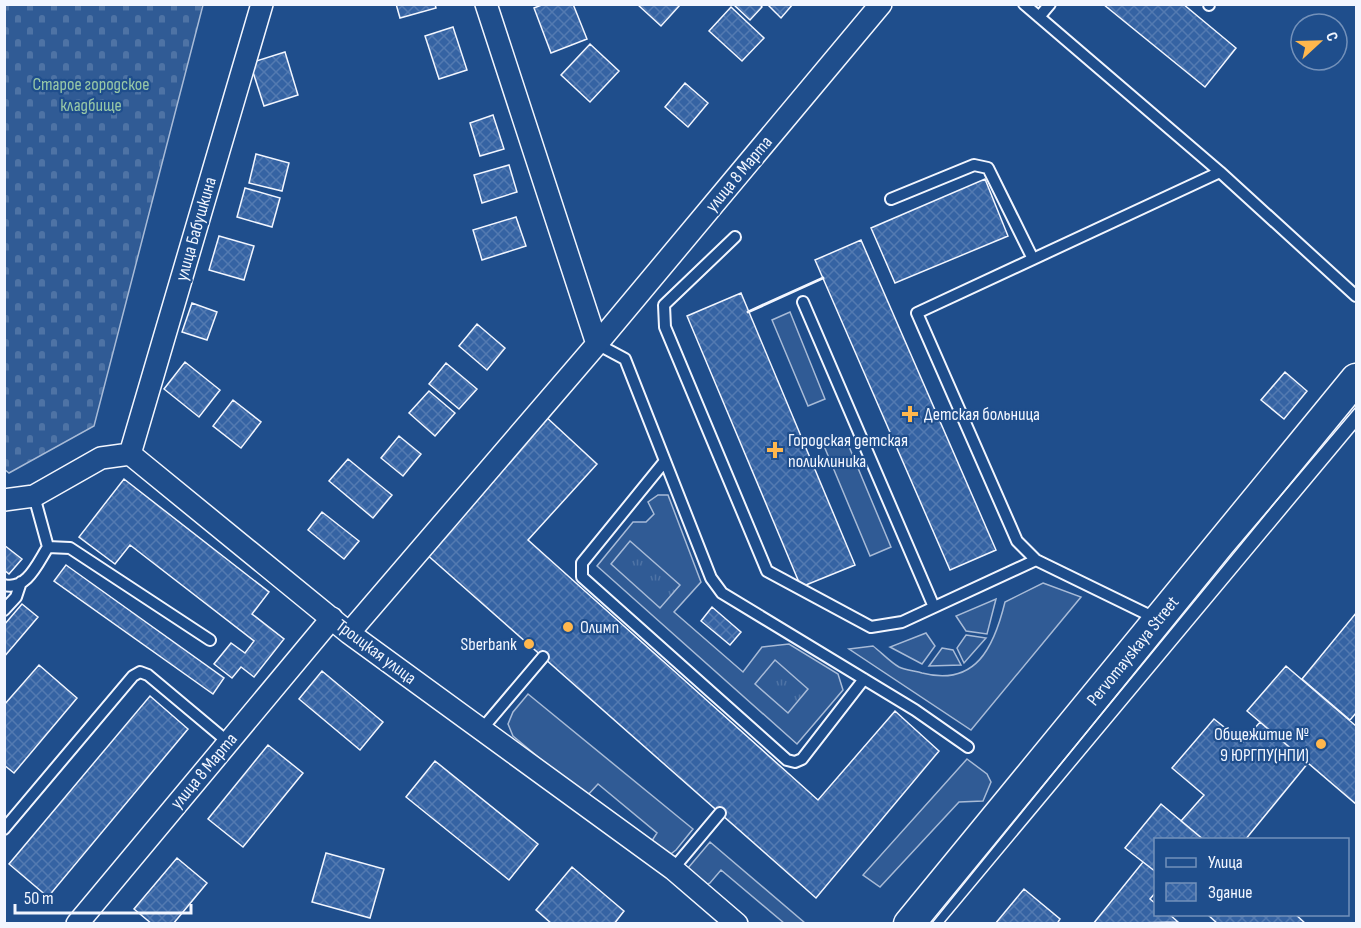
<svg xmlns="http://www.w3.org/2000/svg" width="1361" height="928" font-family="'Sofia Sans Condensed',sans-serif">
<defs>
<pattern id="cemetery-stones" width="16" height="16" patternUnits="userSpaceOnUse" patternTransform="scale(1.5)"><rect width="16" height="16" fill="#305b95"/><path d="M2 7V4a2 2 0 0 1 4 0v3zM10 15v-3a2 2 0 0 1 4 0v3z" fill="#4e73a5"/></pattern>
<pattern id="park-tufts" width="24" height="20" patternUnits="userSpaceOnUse" patternTransform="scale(1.5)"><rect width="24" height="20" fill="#305b95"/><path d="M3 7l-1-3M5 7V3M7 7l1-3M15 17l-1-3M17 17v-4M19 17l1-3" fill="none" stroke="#4e73a5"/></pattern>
<pattern id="building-cross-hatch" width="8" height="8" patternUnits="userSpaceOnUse" patternTransform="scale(1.5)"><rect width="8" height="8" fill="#3563a3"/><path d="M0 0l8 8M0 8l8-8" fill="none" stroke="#537ab1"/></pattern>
</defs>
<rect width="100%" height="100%" fill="#1f4e8c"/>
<path fill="#305b95" stroke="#a8bbd7" stroke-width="1.5" d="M790 312 825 399 808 406 772 320Z
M845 437 891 547 870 556 824 446Z
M658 495H668L701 582 674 612 743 672 762 647 789 644 838 674 843 690 797 744 597 566 633 522H646L654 514 648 502Z
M1043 583 1081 597 971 730 849 649 873 646C881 652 890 662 899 667 905 670 915 671 922 673 976 687 994 647 1005 602Z
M996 599 987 634 966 631 956 616Z
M926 633 935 646 922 664 890 647Z
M966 635 986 638 964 663 957 648Z
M942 648 953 650 961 665 929 666Z
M528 694 693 829 676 850 668 856 653 846V839L657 833 598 784 586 797 513 736 508 724 513 712Z
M967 759 987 774 991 782 983 801 959 802 880 887 863 875Z
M710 842 805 923H784L721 870 710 883 703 886 688 868Z"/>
<path fill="url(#cemetery-stones)" stroke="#a8bbd7" stroke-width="1.5" d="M4 5H203L94 426 9 473 4 469Z"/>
<path fill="url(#park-tufts)" stroke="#a8bbd7" stroke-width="1.5" d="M630 541 680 585 660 608 611 564Z
M775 660 808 689 788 713 755 684Z"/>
<path fill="url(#building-cross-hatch)" stroke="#f2f6ff" stroke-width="1.5" d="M396 4H435L436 8 400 18Z
M544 4H573L587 39 551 53 534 8Z
M637 4H679L680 5 661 26Z
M733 4H760L762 7 750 20Z
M767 4H793L781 18Z
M1103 4H1183L1236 48 1205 87Z
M731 7 764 38 742 61 709 31Z
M453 27 467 70 439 79 425 36Z
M590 44 619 71 590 102 561 75Z
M285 52 298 95 264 106 250 63Z
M685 83 708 103 688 127 665 107Z
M493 115 504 149 480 156 470 123Z
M256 154 289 163 282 191 249 183Z
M509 165 517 192 482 203 474 175Z
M985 179 1008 236 895 283 871 228Z
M245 188 280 198 272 227 237 217Z
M516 217 526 246 482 260 473 230Z
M219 236 254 246 244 280 209 270Z
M861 240 996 550 950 570 815 260Z
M741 293 855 565 801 587 687 316Z
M192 303 217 312 207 340 182 332Z
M477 324 505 348 487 370 459 346Z
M185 362 220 390 199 417 164 389Z
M446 363 477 389 459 409 429 384Z
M1285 372 1307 391 1284 419 1261 400Z
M429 391 455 413 435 436 409 413Z
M233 400 261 422 241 448 213 426Z
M544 415 597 464 528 540 818 800 895 711 939 751 816 898 425 553Z
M399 436 421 454 403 476 381 458Z
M348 459 392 495 373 518 329 481Z
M124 479 269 592 252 614 284 639 254 677 241 667 232 678 214 664 231 643 245 653 254 641 130 545 115 564 79 537Z
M322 512 359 541 344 559 308 530Z
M4 545 22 559 9 574 4 570Z
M66 565 224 678 213 694 54 581Z
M22 604 38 617 4 657V625Z
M712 607 741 632 730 645 701 621Z
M1356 613V713L1350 720 1302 679Z
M39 665 77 698 14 773 4 765V705Z
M1286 666 1356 726V804L1247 711Z
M322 671 383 722 360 750 299 699Z
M150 696 188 729 48 897 9 864Z
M1214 719 1243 742 1260 722 1308 763 1245 840H1204L1181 821 1204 795 1172 768Z
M268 745 303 773 243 847 208 819Z
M435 761 538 844 509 880 406 797Z
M1161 804 1204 840H1156V872L1125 848Z
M326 853 384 869 370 918 312 902Z
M177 858 207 883 173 924H152L134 909Z
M1143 862 1156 872V892L1150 899 1156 904V914H1169L1178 922 1093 924Z
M572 867 624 911 614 924H552L536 910Z
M1024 889 1060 919 1057 924H995Z
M1207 914H1295L1306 924H1218Z"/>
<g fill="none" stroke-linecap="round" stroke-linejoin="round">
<g stroke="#f2f6ff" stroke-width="14">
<path id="lane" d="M1024 4 1220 172
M1209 4V5
M1039 17 1050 4
M891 199 974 165 988 168 1033 259
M735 237 664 305 665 327 767 571 871 627 902 622 1036 560
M803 302 934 607
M597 344 625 359 711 578 722 593 915 710 968 747
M665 461 582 563V577L787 760 795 762 802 759 864 679
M48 547 70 548 210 640
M4 585C27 591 38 562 48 547L34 496
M4 610 16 597 21 582
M1155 618 1036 560 1017 541 917 313 1220 172 1356 296
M482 729 543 657
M4 829 133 676 140 672 148 675 228 742
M673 869 720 813"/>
</g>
<g stroke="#f2f6ff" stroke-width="24">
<path id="street" d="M486 4 597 344
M130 454 262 4
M4 500 34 496 101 458 130 454 349 633 673 869 737 924
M349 633 597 344 881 4
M77 924 332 618"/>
</g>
<g stroke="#f2f6ff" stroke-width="33">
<path id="secondary" d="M909 924 1356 379"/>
</g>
<use href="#lane" stroke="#1f4e8c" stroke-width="10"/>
<use href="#street" stroke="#1f4e8c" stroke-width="21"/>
<use href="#secondary" stroke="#1f4e8c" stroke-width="30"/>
<path stroke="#f2f6ff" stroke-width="1.5" d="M931 924 1232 553 1356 407
M943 924 1356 429"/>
<path stroke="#f2f6ff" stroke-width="3" d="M748 312 823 278"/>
</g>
<g fill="#ffb74d" stroke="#1f4e8c" stroke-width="2">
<path d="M907 405h6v6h6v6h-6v6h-6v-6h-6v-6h6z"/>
<path d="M772 441h6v6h6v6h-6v6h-6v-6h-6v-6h6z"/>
<circle cx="568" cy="627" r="6"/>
<circle cx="529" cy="644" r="6"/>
<circle cx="1321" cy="744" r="6"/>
</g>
<g text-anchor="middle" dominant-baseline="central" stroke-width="4.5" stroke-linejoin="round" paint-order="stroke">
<g font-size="18" fill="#97c8a6" stroke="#1f4e8c">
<text x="91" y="84">Старое городское<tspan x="91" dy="21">кладбище</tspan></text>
</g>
<g font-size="18" fill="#f2f6ff" stroke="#1f4e8c">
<text transform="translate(739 174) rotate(-50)">улица 8 Марта</text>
<text transform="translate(196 229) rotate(-74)">улица Бабушкина</text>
<text transform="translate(1133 651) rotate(-51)">Pervomayskaya Street</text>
<text transform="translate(376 652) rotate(37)">Троицкая улица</text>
<text transform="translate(204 771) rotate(-50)">улица 8 Марта</text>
</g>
<g font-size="18" fill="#f2f6ff" stroke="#1f4e8c" text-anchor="start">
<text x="924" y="414">Детская больница</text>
<text x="788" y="440">Городская детская<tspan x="788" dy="21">поликлиника</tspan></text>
<text x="580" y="627">Олимп</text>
<text x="517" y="644" text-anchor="end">Sberbank</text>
<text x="1309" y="734" text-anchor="end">Общежитие №<tspan x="1309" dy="21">9 ЮРГПУ(НПИ)</tspan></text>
</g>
</g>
<rect width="1361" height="928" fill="none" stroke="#f2f6ff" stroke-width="12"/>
<rect x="1154" y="838" width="195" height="78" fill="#1f4e8c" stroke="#7391ba" stroke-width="1.5"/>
<rect x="1166" y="858" width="30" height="9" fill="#1f4e8c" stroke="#7391ba" stroke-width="1.5"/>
<text x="1208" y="868" font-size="18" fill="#f2f6ff">Улица</text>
<rect x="1166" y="883" width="30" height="18" fill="url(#building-cross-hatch)" stroke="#7391ba" stroke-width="1.5"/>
<text x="1208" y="898" font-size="18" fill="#f2f6ff">Здание</text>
<g transform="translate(1319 42) rotate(68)"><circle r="28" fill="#1f4e8c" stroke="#7391ba" stroke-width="1.5"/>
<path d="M0-4.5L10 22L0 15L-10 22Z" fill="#ffb74d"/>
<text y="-9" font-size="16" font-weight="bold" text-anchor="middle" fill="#f2f6ff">С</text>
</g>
<path d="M15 904v9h176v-9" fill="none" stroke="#f2f6ff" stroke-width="3"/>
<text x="24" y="904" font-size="18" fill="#f2f6ff" stroke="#1f4e8c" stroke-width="4.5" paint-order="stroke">50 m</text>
</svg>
